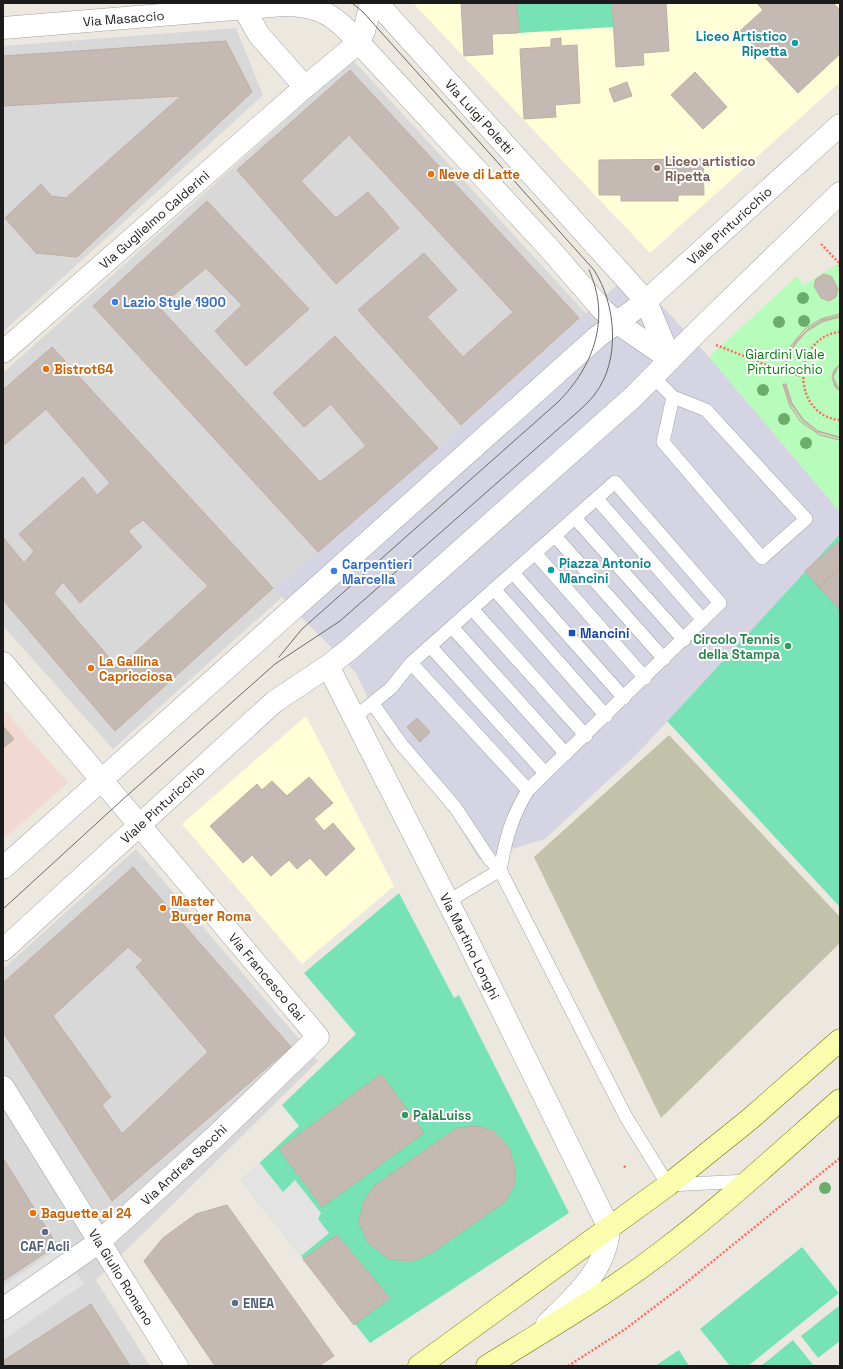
<svg xmlns="http://www.w3.org/2000/svg" width="843" height="1369" font-family="'Space Grotesk',sans-serif">
<rect width="100%" height="100%" fill="#ede8df"/>
<path fill="#d9d8d8" d="M236 28 263 95 3 332V46Z
M353 60 591 319 113 749 3 626V373Z
M136 849 318 1061 96 1280 150 1366H3V969Z"/>
<path fill="#fffed7" d="M413 3H840V82L650 253Z
M306 716 394 886 302 964 182 824Z"/>
<path fill="#f1d9d1" d="M3 709 68 783 3 839Z"/>
<path fill="#c2c2ab" d="M669 735 840 917V943L661 1118 534 857Z"/>
<path fill="#b8fcbc" d="M839 263 840 265V512L709 357 797 276 804 285Z"/>
<path fill="#78e2b7" d="M517 3H612L614 27 519 33Z
M840 533V907L667 721Z
M399 893 454 998 459 995 569 1213 370 1343 241 1180 299 1126 282 1105 356 1034 304 973Z
M802 1247 839 1293 748 1366H730L700 1329Z
M840 1305V1341L818 1358 801 1336Z
M793 1340 814 1366H761Z
M679 1350 689 1366H655Z"/>
<path fill="#e3e3e3" d="M259 1162 283 1192 295 1180 321 1213 318 1219 329 1233 301 1256 241 1180Z
M63 1245 69 1254 3 1300V1286Z
M77 1273 84 1284 3 1340V1322Z"/>
<path fill="#d4d4e3" d="M631 272 709 357 840 512V534L638 753 545 839 479 859 445 803 387 738 356 673 273 588 318 552 438 448Z"/>
<path fill="#c5bab3" stroke="#c0aea1" fill-rule="evenodd" d="M461 3H517L519 33 492 34 493 54 464 56Z
M612 3H666L669 51 643 53 644 65 616 67Z
M757 3H833L840 10V54L798 93 740 31 763 10Z
M561 38V46L577 45 580 103 555 105 556 117 524 119 520 49 551 47V39Z
M226 41 252 92 77 257 36 253 5 218 41 184 51 196 66 198 181 96 3 106V56Z
M350 70 579 318 461 425 358 310 424 253 457 290 427 317 463 357 513 312 349 135 301 181 336 218 368 192 399 228 336 284 237 170Z
M695 72 727 107 703 129 671 95Z
M627 82 632 96 614 102 609 89Z
M703 159 704 195H678V201H621V195H599V160Z
M207 201 309 309 246 366 215 331 242 305 206 268 159 307 320 482 366 446 331 404 304 427 273 393 335 336 438 448 318 552 93 306Z
M824 274 832 277 838 289 836 297 829 301 821 298 814 286 816 279Z
M840 314V317L822 322 806 332 795 345 788 361H785L791 346 805 329 821 319Z
M840 314V316L822 320 808 329 795 342 787 360 785 359 791 346 805 329 821 319Z
M52 347 273 588 115 731 3 600V537L24 563 34 551 19 534 83 477 97 495 110 483 46 409 3 446V390ZM143 520 208 586 118 668 54 593 63 582 80 603 142 547 128 531Z
M840 364 833 377 840 391 835 387 832 377 834 370Z
M783 384H786L792 403 803 419 818 431 840 437V440L820 435 801 422 790 406Z
M783 384 791 404 803 421 818 432 840 438V440L820 435 801 422 790 406Z
M838 542 840 544V567L819 587 805 571Z
M840 567V613V610L819 587Z
M417 718 430 732 420 742 407 727Z
M3 726 14 739 3 748Z
M309 777 333 803 314 819 324 831 333 823 355 849 326 876 310 858 297 869 289 860 271 876 252 855 243 863 210 826 257 784 262 790 272 781 287 796Z
M133 867 291 1047 112 1201 3 1032V983ZM128 947 143 960 136 967 208 1052 122 1134 102 1105 111 1097 53 1016Z
M381 1074 424 1133 322 1207 279 1149Z
M476 1126 494 1131 510 1149 515 1169 514 1186 505 1202 430 1254 412 1261 389 1259 368 1243 359 1223 363 1203 374 1186 457 1128Z
M3 1158 57 1245 3 1281Z
M227 1205 334 1356 319 1366H215L144 1261 163 1238 196 1214Z
M337 1235 390 1298 354 1325 303 1259Z
M91 1304 130 1366H3V1361Z"/>
<g fill="none" stroke-linecap="round" stroke-linejoin="round">
<g stroke="#a2a2a2" stroke-width="14">
<path id="service" d="M653 377 673 397 663 442 762 558 806 519 706 410 673 397
M597 499 703 620
M575 518 684 640
M555 536 664 659
M535 553 645 678
M513 573 624 698
M494 589 606 716
M472 609 586 736
M452 627 566 754
M430 646 545 773
M411 663 528 790
M373 704 401 744 455 807 490 860 500 870 626 1117 668 1185 747 1181
M354 718 391 688 411 663 615 482 720 603 528 790C511 818 506 838 500 870
M447 902 500 870"/>
</g>
<g stroke="#a2a2a2" stroke-width="23">
<g id="minor">
<path d="M241 3 259 35 305 87 358 43 364 31 371 3"/>
<path id="s1" d="M377 3 646 301 670 359"/>
<path id="s2" d="M3 28 283 5C312 5 329 11 349 32L548 247 601 308 616 322 670 359"/>
<path id="s3" d="M3 352 305 87"/>
<path id="s4" d="M3 663 318 1037 218 1134 99 1242 3 1309"/>
<path id="s5" d="M328 666 466 937 609 1228C607 1269 575 1297 547 1324"/>
<path id="s6" d="M3 868 596 338 646 301 840 125"/>
<path id="s7" d="M3 950 274 702 328 666 350 649 633 397 698 331 840 193"/>
<path id="s8" d="M3 1087 177 1366"/>
</g>
</g>
<g stroke="#697400" stroke-width="23">
<path id="secondary" d="M419 1366 668 1185 750 1119 840 1040
M487 1366C547 1329 612 1291 667 1248 727 1202 783 1150 840 1100"/>
</g>
<path stroke="#ff6c5f" stroke-width="2.5" stroke-dasharray="2 2" stroke-linecap="butt" d="M821 244 839 263 840 270
M840 332C791 337 791 416 840 420
M716 345 784 372 802 376
M624 1166 626 1168
M568 1366 624 1330 682 1286 840 1158"/>
<use href="#service" stroke="#fff" stroke-width="13"/>
<use href="#minor" stroke="#fff" stroke-width="22"/>
<use href="#secondary" stroke="#fafdae" stroke-width="22"/>
<path stroke="#696969" stroke-width="1" d="M279 657 302 629 558 402C594 366 611 318 589 270
M3 909 121 801 275 664 340 621 573 416C581 409 589 402 595 394 621 360 616 304 594 270L363 12 352 3"/>
</g>
<g fill="#6dad6c">
<circle cx="803" cy="298" r="6"/>
<circle cx="804" cy="321" r="6"/>
<circle cx="779" cy="322" r="6"/>
<circle cx="763" cy="390" r="6"/>
<circle cx="784" cy="419" r="6"/>
<circle cx="806" cy="443" r="6"/>
<circle cx="825" cy="1188" r="6"/>
</g>
<g fill="#0f9aa8" stroke="#fff" stroke-width="1.5">
<circle cx="795" cy="43" r="4"/>
<circle cx="551" cy="570" r="4"/>
</g>
<circle fill="#8d6e63" stroke="#fff" stroke-width="1.5" cx="657" cy="168" r="4"/>
<g fill="#e8710a" stroke="#fff" stroke-width="1.5">
<circle cx="431" cy="174" r="4"/>
<circle cx="46" cy="369" r="4"/>
<circle cx="91" cy="668" r="4"/>
<circle cx="163" cy="908" r="4"/>
<circle cx="33" cy="1213" r="4"/>
</g>
<g fill="#3f7fe0" stroke="#fff" stroke-width="1.5">
<circle cx="115" cy="302" r="4"/>
<circle cx="334" cy="571" r="4"/>
</g>
<rect fill="#1a4fb4" stroke="#fff" stroke-width="1.5" x="568" y="629" width="8" height="8" rx="2"/>
<g fill="#2e9e5b" stroke="#fff" stroke-width="1.5">
<circle cx="788" cy="646" r="4"/>
<circle cx="405" cy="1115" r="4"/>
</g>
<g fill="#5c6f8a" stroke="#fff" stroke-width="1.5">
<circle cx="45" cy="1232" r="4"/>
<circle cx="235" cy="1303" r="4"/>
</g>
<g text-anchor="middle" dominant-baseline="central" stroke-width="4" stroke-linejoin="round" paint-order="stroke">
<g font-size="13" fill="#1b1b1b" stroke="#fff">
<text stroke="none"><textPath href="#s2" startOffset="121">Via Masaccio</textPath></text>
<text stroke="none"><textPath href="#s1" startOffset="153">Via Luigi Poletti</textPath></text>
<text stroke="none"><textPath href="#s3" startOffset="201">Via Guglielmo Calderini</textPath></text>
<text stroke="none"><textPath href="#s6" startOffset="970">Viale Pinturicchio</textPath></text>
<text stroke="none"><textPath href="#s7" startOffset="216">Viale Pinturicchio</textPath></text>
<text stroke="none"><textPath href="#s5" startOffset="314">Via Martino Longhi</textPath></text>
<text stroke="none"><textPath href="#s4" startOffset="410">Via Francesco Gai</textPath></text>
<text transform="translate(184 1165) rotate(-43)">Via Andrea Sacchi</text>
<text stroke="none"><textPath href="#s8" startOffset="224">Via Giulio Romano</textPath></text>
</g>
<g font-size="13" font-weight="bold" fill="#0d838f" stroke="#fff" text-anchor="end">
<text x="787" y="36">Liceo Artistico<tspan x="787" dy="15">Ripetta</tspan></text>
<text x="559" y="563" text-anchor="start">Piazza Antonio<tspan x="559" dy="15">Mancini</tspan></text>
</g>
<g font-size="13" font-weight="bold" fill="#785e54" stroke="#fff" text-anchor="start">
<text x="665" y="161">Liceo artistico<tspan x="665" dy="15">Ripetta</tspan></text>
</g>
<g font-size="13" font-weight="bold" fill="#c56008" stroke="#fff" text-anchor="start">
<text x="439" y="174">Neve di Latte</text>
<text x="54" y="369">Bistrot64</text>
<text x="99" y="661">La Gallina<tspan x="99" dy="15">Capricciosa</tspan></text>
<text x="171" y="901">Master<tspan x="171" dy="15">Burger Roma</tspan></text>
<text x="41" y="1213">Baguette al 24</text>
</g>
<g font-size="13" font-weight="bold" fill="#366cbe" stroke="#fff" text-anchor="start">
<text x="123" y="302">Lazio Style 1900</text>
<text x="342" y="564">Carpentieri<tspan x="342" dy="15">Marcella</tspan></text>
</g>
<g font-size="13" fill="#057d0d" stroke="#fff">
<text x="785" y="354">Giardini Viale<tspan x="785" dy="15">Pinturicchio</tspan></text>
</g>
<g font-size="13" font-weight="bold" fill="#164399" stroke="#fff" text-anchor="start">
<text x="580" y="633">Mancini</text>
</g>
<g font-size="13" font-weight="bold" fill="#27864d" stroke="#fff" text-anchor="end">
<text x="780" y="639">Circolo Tennis<tspan x="780" dy="15">della Stampa</tspan></text>
<text x="413" y="1115" text-anchor="start">PalaLuiss</text>
</g>
<g font-size="13" font-weight="bold" fill="#4e5e75" stroke="#fff">
<text x="45" y="1246">CAF Acli</text>
<text x="243" y="1303" text-anchor="start">ENEA</text>
</g>
</g>
<rect width="843" height="1369" fill="none" stroke="#1b1b1b" stroke-width="8"/>
</svg>
